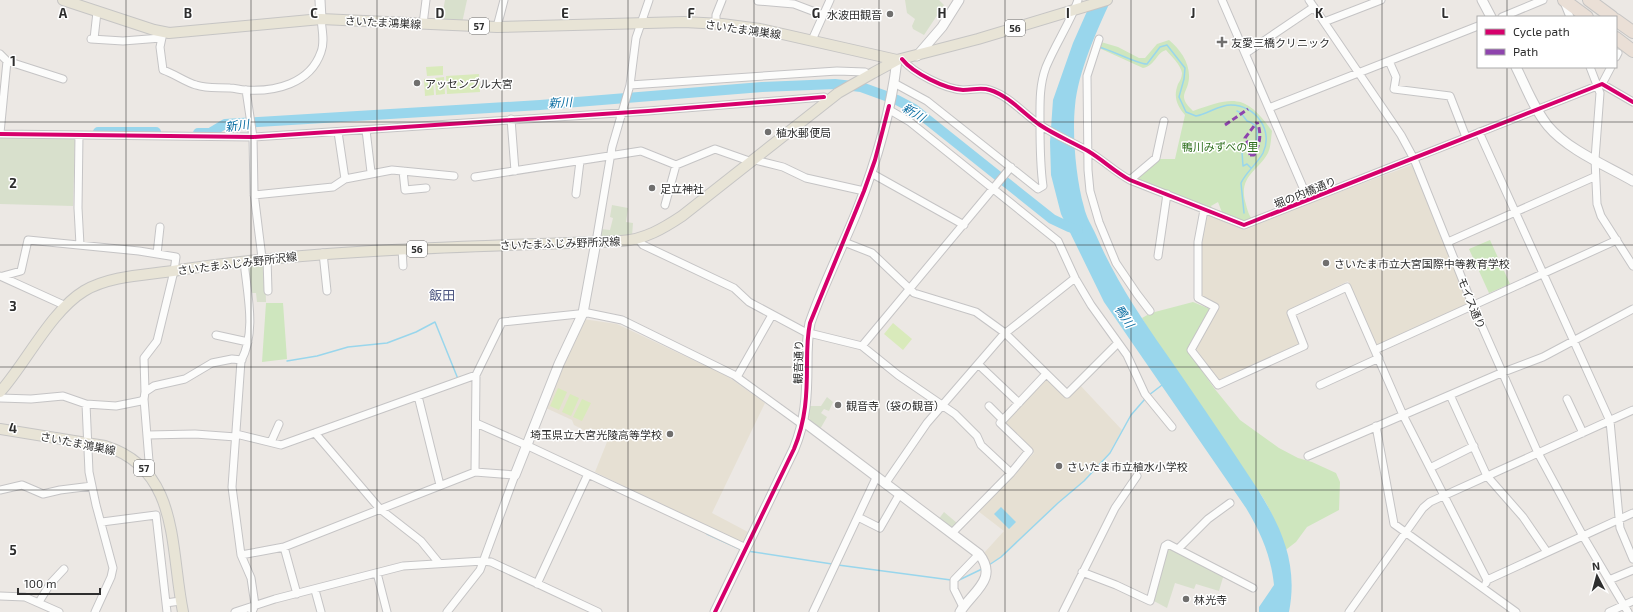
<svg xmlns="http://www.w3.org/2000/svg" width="1633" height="612" font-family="'Exo 2','Noto Sans JP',sans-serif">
<rect width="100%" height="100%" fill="#ece8e4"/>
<path fill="#e6e0d3" d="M1412 165 1469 305 1376 346 1348 281 1287 312 1300 345 1219 381 1196 349 1219 305 1201 296 1202 244 1206 214 1245 230 1294 209Z
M583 319 617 324 727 376 765 403 712 513 748 532 743 544 595 472 607 442 574 425 572 420 546 408Z
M1047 375 1067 396 1079 384 1122 430 1109 453 1084 481 1056 504 1001 557 990 564 984 553 1004 531 978 511 1034 453 1002 424Z"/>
<path fill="#cee6be" d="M1169 40C1180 49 1190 63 1189 78 1188 94 1176 95 1193 111 1233 97 1245 93 1272 131 1271 137 1271 147 1268 153 1258 171 1239 176 1245 201 1247 208 1248 214 1252 219L1244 224 1223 215 1218 202 1211 206 1213 211 1137 181 1138 177 1156 159H1175L1185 115C1177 106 1173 97 1178 84 1180 81 1182 77 1182 73 1181 65 1171 56 1166 50 1156 53 1155 66 1143 68L1099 48 1101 42 1118 47 1139 58H1145L1157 44Z
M1490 240 1510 284 1489 293 1469 249Z
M1193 302 1210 309 1187 349 1214 388 1240 420 1279 448 1298 458 1312 462 1336 473 1340 482 1339 510 1307 527 1296 542 1283 552C1276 522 1269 501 1248 478L1168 365 1142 318 1151 313Z
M266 303H283L287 359 262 362Z"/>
<path fill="#d8e0cc" d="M445 0H467L462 23 441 22Z
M905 0H939L944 5 924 35 913 29 912 26 915 19 907 13Z
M0 137 75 138 73 206 0 204Z
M612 205 628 208 626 222 633 223 632 236 617 238 599 237 600 229 610 230 613 218 610 217Z
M265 261 266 302H257L256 293H249L247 264Z
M827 397 833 402 829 411 824 409 821 413 827 417 819 431C809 423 808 419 810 406H821Z
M944 512 957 523 951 529 938 520Z
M1168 547 1224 574 1219 591 1196 584 1194 589 1175 583 1167 608 1152 600 1160 580Z"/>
<path fill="#d9eabb" d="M443 66V75L427 76 426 67Z
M479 74 480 92 447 94 446 76Z
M444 77 445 94 436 95 435 78Z
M433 78 434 95 425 96 424 79Z
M893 323 912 339 903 350 884 334Z
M558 388 567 392 559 410 550 406Z
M570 394 579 398 571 416 562 412Z
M582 399 591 403 582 421 573 417Z"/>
<path fill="#99d6ec" d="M1092 0H1111C1097 30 1078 72 1075 106 1072 135 1076 179 1084 207 1086 217 1092 226 1096 235 1114 277 1139 315 1165 352 1192 391 1219 430 1245 470 1275 515 1300 556 1289 612H1259V607L1274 585C1271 556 1261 533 1246 508L1104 302 1061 214 1051 175 1050 142 1053 100 1073 43Z
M1001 507 1016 522 1009 529 994 514Z"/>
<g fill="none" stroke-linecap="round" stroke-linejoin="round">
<path stroke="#99d6ec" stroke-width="1.5" d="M1099 47C1111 50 1140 65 1147 64L1160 47 1167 45 1185 68 1184 79 1179 97 1186 112 1196 116C1208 114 1218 105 1231 105 1255 105 1274 130 1263 153 1257 164 1246 172 1241 183L1244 213
M1237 111 1241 113 1247 121C1260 124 1258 136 1255 147L1244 149 1242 152 1243 166 1247 164 1251 168
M287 361 317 356 348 347 387 343 416 332 435 322 458 379
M1149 395 1162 385
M707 534 742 550
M747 551 832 564
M838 565 951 580
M989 565 1001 557 1058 503 1084 481 1110 453 1131 415 1145 399
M957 581 982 569"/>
<path stroke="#99d6ec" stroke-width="10" d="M98 132H156
M198 133H210L225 124 540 105 762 87 835 84 861 87 897 100 914 109 1052 219 1069 227 1078 230"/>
<g stroke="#c5c4c5" stroke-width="9">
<path id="street" d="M1222 0 1308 199
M1309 0 1401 135 1414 159 1473 306 1538 453 1583 536 1628 612
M758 1 794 4 823 15
M1564 2 1570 17
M1502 17 1543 0
M1324 22 1381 0
M423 24 426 0
M716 24V15L722 0
M497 27 504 0
M163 33 160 47 163 70C175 74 185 82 196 85 208 89 218 87 230 88 235 88 240 90 245 90 275 92 310 84 321 52 325 42 322 30 321 19
M91 39 123 41 161 38
M94 39 97 12
M1099 39 1087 76 1088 170 1090 191 1099 222 1116 263 1137 294 1150 311
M812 40 830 0
M1246 53 1314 7
M0 54 7 61 63 79
M1616 57 1618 53
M902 59C913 73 945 89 963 90 973 90 981 87 990 90 1009 96 1024 114 1040 125 1055 135 1072 142 1088 151 1103 160 1115 172 1130 180L1244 225 1602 84 1633 102
M1389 61 1396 77 1394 89 1450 96 1466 137
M1590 67 1600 93 1595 159 1597 204 1601 216 1633 266
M894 83 927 101 1038 189 1043 186C1040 165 1040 145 1040 124 1040 104 1039 86 1046 67 1056 43 1070 23 1078 0
M1602 84 1611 67
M630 85 837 71 865 72
M246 90 253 137 254 193 262 258
M1269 108 1478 26
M888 109 910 122 1058 241 1075 278 1091 305 1127 355 1145 394 1172 427
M511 119 515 171
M366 130 371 172
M338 132 345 179
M1479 132 1610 421 1620 528 1633 559
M0 133 7 61
M0 134 253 137 648 111 824 97
M79 135 78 208 80 245
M755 160 783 167 806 178 864 191
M403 171 405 190 426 188
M871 173 964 225
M475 177 641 151 676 165 715 149 752 162
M1130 180 1156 158 1164 121
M576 194 580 161
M254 195 333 187 345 179 392 170 454 176
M665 205 676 165
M1204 210 1198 242V298L1215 307 1191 350 1218 385 1304 346 1291 313 1347 287 1403 415 1487 580
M638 239 643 245 734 288 749 302 805 332 862 346 1011 167
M596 242 612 147 630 85 636 38 649 0
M844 242 872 253 914 293 976 312 1005 333 1067 394 1118 343
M1448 242 1594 177
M402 249 403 266
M323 253 327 291
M157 254 160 227
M1158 256 1167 194
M267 258 268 291
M244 261C247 294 257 331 241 361L232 487 241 555 251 578 255 605 252 612
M0 276 66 306
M3 276 21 271 28 240 139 251 176 257 174 271 157 341 144 358 145 392
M216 335 248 342
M862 346 898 375 955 414 977 436 981 445 1011 473
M1375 350 1617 240
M978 364 1019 403
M737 377 772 315
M1320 385 1379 358
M1450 395 1487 476 1523 517 1547 552
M418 396 440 485
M0 398 31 399 63 396 86 404 116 406 141 401 144 399 145 392 154 386 185 379 212 363 232 359 242 360
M144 399 149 461 146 470
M1567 399 1583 433
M86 404 89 472 96 505 113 568 111 577 95 612
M989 406 1003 420
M476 423 526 445 746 548
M1376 426 1394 524 1516 612
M315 433 380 509 421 541 439 563
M236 434 281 445 476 375
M148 435 195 434 236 437
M271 442 279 424
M1308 456 1501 373 1543 357 1633 309
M1430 468 1474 446
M475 472 476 375 502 322 588 313 622 320 734 375 803 425
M885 484 927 423 1003 335 1075 278
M0 490 22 485 43 494 60 490 92 486
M858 517 880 528 899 495
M102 522 156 515 167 612
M952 533 1011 473 1029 451 1000 423 1046 374
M284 547 297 594
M1178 549 1208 519 1230 503
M241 555 284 547 475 472 515 475 480 570 447 612
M1082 572 1116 585 1150 601 1165 546 1168 544 1253 588
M377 573 387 612
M1609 580 1633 570
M1486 583 1487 580 1633 513
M537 584 588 474
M315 590 321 612
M0 596 25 597 59 612
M39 602 50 584 64 569
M166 603 180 601
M963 607 954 589V580L979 554
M235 612 275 599 403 566 483 561 491 562 598 612
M813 612 876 478
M1063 612 1115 508 1137 476
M1349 612 1423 508 1430 502 1633 410
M1609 612 1633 601"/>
</g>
<g stroke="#c5c4c5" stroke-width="11">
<path id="secondary" d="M320 0 321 19
M1482 0 1491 17
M917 56 942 27 959 0
M1516 67C1526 87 1534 109 1548 126 1568 150 1607 166 1633 181
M804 422 979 554C999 579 972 592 960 612
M515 475 559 364 583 313 596 242
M715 612 794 449C806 420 807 394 807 364 807 350 807 337 810 323 823 285 842 248 857 211 876 163 891 111 897 60"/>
</g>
<g stroke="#c6c5c4" stroke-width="12">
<path id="primary" d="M63 0 154 30 169 33 321 19 497 27 684 22 722 24 760 29 897 60
M0 392C26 363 51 311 84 291 111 275 149 275 179 270 326 248 474 247 621 241 644 240 664 228 682 216L838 93 873 73 897 60 978 39 1107 0
M0 429 105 446C180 469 170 549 183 612"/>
</g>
<g stroke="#c6c5c4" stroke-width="14">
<path id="highway" d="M1564 0 1587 17
M1589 0 1612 17
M1616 20 1633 32
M1616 38 1633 51"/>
</g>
<use href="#street" stroke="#fcfcfb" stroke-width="7"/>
<use href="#secondary" stroke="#fcfcfb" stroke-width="9"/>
<use href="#primary" stroke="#e8e4d6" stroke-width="10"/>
<use href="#highway" stroke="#eadfd6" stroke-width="12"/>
<path stroke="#8e44ad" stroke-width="3" stroke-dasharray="6 3" stroke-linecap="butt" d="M1225 125 1248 109
M1250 155H1254C1260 144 1262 134 1257 122
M1250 155 1249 145 1245 138 1257 122"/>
<g stroke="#fff" stroke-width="6">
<path id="cycleway" d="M902 59C913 73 945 89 963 90 973 90 981 87 990 90 1009 96 1024 114 1040 125 1055 135 1072 142 1088 151 1103 160 1115 172 1130 180L1244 225 1602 84 1633 102
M0 134 253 137 648 111 824 97
M715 612 794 449C806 420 807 394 807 364 807 350 807 337 810 323L864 191 875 160 889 106"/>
</g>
<use href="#cycleway" stroke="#d6006c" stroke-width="4"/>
</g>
<path fill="none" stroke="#2e2e2e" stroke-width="1" stroke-opacity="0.55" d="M126 0V612M251 0V612M377 0V612M502 0V612M628 0V612M754 0V612M879 0V612M1005 0V612M1131 0V612M1256 0V612M1382 0V612M1507 0V17M1507 67V612M0 122H1633M0 245H1633M0 367H1633M0 490H1633"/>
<g fill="#706f6e" stroke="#fff" stroke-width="1.5">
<circle cx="890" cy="14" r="4"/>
<path d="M1220 36h4v4h4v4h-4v4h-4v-4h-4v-4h4z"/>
<circle cx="417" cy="83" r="4"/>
<circle cx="768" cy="132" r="4"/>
<circle cx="652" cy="188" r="4"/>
<circle cx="1326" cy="263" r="4"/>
<circle cx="838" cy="405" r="4"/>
<circle cx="670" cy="434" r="4"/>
<circle cx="1059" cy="466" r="4"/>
<circle cx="1186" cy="599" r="4"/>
</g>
<g text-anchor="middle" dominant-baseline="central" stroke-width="3" stroke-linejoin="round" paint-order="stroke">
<g fill="#fff" stroke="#6d6d6d" stroke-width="1">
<rect x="469" y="18" width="20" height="16" rx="3"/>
<rect x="1005" y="20" width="20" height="16" rx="3"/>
<rect x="407" y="241" width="20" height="16" rx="3"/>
<rect x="134" y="460" width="20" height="16" rx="3"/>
</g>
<g font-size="10" font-weight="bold" fill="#2e2e2e">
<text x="479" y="26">57</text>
<text x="1015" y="28">56</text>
<text x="417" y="249">56</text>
<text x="144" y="468">57</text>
</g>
<g font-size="11" fill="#2e2e2e" stroke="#fff" text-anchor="start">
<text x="882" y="14" text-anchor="end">水波田観音</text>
<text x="1231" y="42">友愛三橋クリニック</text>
<text x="425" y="83">アッセンブル大宮</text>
<text x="776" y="132">植水郵便局</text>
<text x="660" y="188">足立神社</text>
<text x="1334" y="263">さいたま市立大宮国際中等教育学校</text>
<text x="846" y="405">観音寺（袋の観音）</text>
<text x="662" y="434" text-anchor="end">埼玉県立大宮光陵高等学校</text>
<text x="1067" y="466">さいたま市立植水小学校</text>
<text x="1194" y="599">林光寺</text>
</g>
<g font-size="11" fill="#2e2e2e" stroke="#fff">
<text transform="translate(383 22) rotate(3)">さいたま鴻巣線</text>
<text transform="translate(743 29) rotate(8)">さいたま鴻巣線</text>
<text transform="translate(1305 192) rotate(-22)">堀の内橋通り</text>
<text transform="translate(560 243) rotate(-2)">さいたまふじみ野所沢線</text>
<text transform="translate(237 263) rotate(-7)">さいたまふじみ野所沢線</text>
<text transform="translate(1472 303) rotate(68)">モイス通り</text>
<text transform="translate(798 362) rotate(-89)">観音通り</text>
<text transform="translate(78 443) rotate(11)">さいたま鴻巣線</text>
</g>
<g font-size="11" fill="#2c6e1b" stroke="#fff">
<text x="1220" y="146">鴨川みずべの里</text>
</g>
<g font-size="12" font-style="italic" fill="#0d6fa3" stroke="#fff">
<text transform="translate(560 102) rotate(-4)">新川</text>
<text transform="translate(914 112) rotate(31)">新川</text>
<text transform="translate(237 125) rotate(-8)">新川</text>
<text transform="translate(1125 316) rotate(56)">鴨川</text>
</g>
<g font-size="13" fill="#4d5680" stroke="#fff">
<text x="442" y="295">飯田</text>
</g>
</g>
<g font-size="13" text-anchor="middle" font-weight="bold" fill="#2e2e2e" stroke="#fff" stroke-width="3" stroke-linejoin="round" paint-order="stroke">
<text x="63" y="18">A</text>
<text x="188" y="18">B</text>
<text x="314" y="18">C</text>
<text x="440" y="18">D</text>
<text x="565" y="18">E</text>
<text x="691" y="18">F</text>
<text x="816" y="18">G</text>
<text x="942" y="18">H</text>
<text x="1068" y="18">I</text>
<text x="1193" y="18">J</text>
<text x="1319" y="18">K</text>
<text x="1445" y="18">L</text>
<text x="13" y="66">1</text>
<text x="13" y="188">2</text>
<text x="13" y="311">3</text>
<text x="13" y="433">4</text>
<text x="13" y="555">5</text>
</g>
<rect x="1477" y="16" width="140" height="52" fill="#ffffff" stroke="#ababab"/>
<rect x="1485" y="29" width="20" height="6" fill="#d6006c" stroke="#ababab"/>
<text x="1513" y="36" font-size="12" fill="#2e2e2e">Cycle path</text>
<rect x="1485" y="49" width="20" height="6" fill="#8e44ad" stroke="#ababab"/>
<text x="1513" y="56" font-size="12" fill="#2e2e2e">Path</text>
<g transform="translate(1597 576) rotate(354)" stroke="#ffffff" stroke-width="3" paint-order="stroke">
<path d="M0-3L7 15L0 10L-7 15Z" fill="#2e2e2e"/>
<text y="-6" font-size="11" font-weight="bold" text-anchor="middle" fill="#2e2e2e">N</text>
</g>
<path d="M18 588v6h82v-6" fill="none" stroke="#2e2e2e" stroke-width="2"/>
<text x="24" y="588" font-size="12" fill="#2e2e2e" stroke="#ffffff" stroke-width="3" paint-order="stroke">100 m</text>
</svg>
